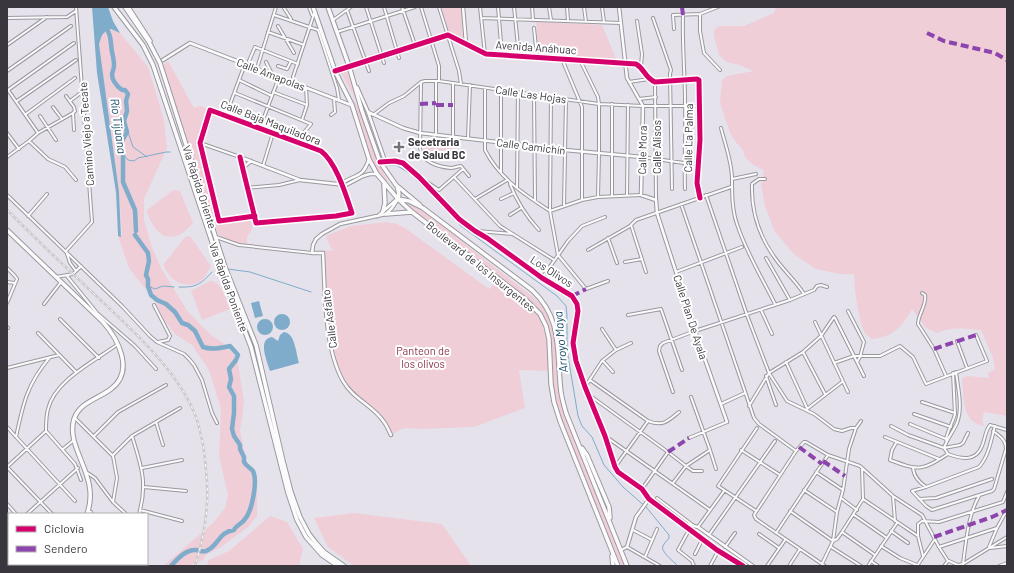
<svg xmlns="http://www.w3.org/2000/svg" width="1014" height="573" font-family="Barlow,sans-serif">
<rect width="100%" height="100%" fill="#e5e2ec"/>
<path fill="#efced8" d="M440 7H461L463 40 449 33Z
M776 7H1007V416L984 412 982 420 984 426C961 423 964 396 962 378L968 376 989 378 988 373 995 369 993 358 981 330C966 329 952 326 937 333L926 328 912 309C902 327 893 337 872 339 870 337 867 336 865 333 859 323 854 287 854 274H840L816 269 795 255 782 240 774 230 765 206 761 184 764 171 752 164 745 157 743 150 735 141 730 133 720 103 722 80 727 76 754 71 739 65 726 62 719 55 714 36V30L719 26H744L774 13Z
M536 22 602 25 617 61 539 55Z
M108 29H111L120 33 148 67 153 83 164 120 167 148 144 199V219L151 245 161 268 188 312 210 334 223 343 237 358 244 401 240 431 246 460 257 488V516L248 527 221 547 206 555 203 560 189 566H163L213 523 225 508 228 495 219 456 221 409 209 370 192 345 175 334 164 320 155 301 129 268 118 236H121L122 235 119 192 99 44 102 35Z
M168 61 194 108 200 106 209 109 198 139 199 150 219 222 249 219 253 223 252 229 247 237V244C237 244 226 241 218 234L162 65Z
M347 71 357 101V102L341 73Z
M347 89 362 114 375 155 388 181 386 182 377 170 371 161Z
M359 94 372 127 381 155 380 157Z
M425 140 454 144 452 160 423 156Z
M173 190 180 191 193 223C189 227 185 232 181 234 161 244 152 225 146 211Z
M404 203 415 207 428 215 533 297C540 303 547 310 551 319 559 337 555 360 557 379 558 389 560 399 563 409L625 566H621L558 410 553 384 550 332 542 315 530 302 502 279Z
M387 222 397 224 405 228 489 289 499 281 537 312 543 326 547 341 550 371 519 370 525 408 474 427 421 429 407 428 402 429 391 435 385 422 377 413 356 397 343 381 335 361 329 338 322 250 333 251 326 238 328 235 351 226Z
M190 236 211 266C209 270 206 276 202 280 194 287 180 286 172 278 168 275 166 269 163 265L185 237Z
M210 281C222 281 226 300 230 309L202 320 191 291Z
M354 513 442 524 471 566H354L328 547 314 518Z
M270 516 287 522 303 549 299 566H206L209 560 229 551Z"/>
<path fill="#7facca" d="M92 7H108L113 21 120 33 111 29H108L102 35 99 44 119 192 121 237 118 236V234L116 192 97 73Z
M259 301 263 316 255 318 251 303Z
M274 322a8 8 0 1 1 16 0a8 8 0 1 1-16 0Z
M257 327a8 8 0 1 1 16 0a8 8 0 1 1-16 0Z
M284 332C295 333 296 353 299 363L270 371C267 361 257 339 272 337L278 341 280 335Z"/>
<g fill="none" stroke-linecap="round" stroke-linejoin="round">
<path stroke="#7facca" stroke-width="1" d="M127 129 133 147 147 157
M123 154 128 160 134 161 138 158 166 152H170
M387 165H396L411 174 461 226 557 296 566 306 567 316V350L578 416 582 426 592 437 604 465 623 487 647 508 669 535V538C667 541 664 543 663 546 660 551 674 562 678 566
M228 269 250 272 311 292
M148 286 155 289 163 286 174 287
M179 287C196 288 201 284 212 272"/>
<path stroke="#7facca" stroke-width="4.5" d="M105 25C112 38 110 39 112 52 113 56 114 61 114 65 114 68 113 71 112 74 112 81 118 87 122 90H125L128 94 126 101 127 111 124 121 127 132 121 143 123 154V182L135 210 136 231
M135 235 148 253 149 261 146 275 148 279V286L151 295 157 300 166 304 175 312 182 323 188 325 195 331 203 347C212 350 220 348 230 346L238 355 236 360 229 369 231 379 229 387 234 396V413L232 429 234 436 240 445V449L244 457V462C246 466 251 468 253 471 258 481 252 511 245 519 242 524 236 525 234 530 219 532 219 544 208 550 204 553 201 551 196 550 186 549 177 559 171 566"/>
<g stroke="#9a989f" stroke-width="4">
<path id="minor" d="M76 7 92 222 66 251 70 263 76 271
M309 7 312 15
M366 7 384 63
M384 7 399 58
M402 7 415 45
M421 7 439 66V81
M439 7 459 71 461 84
M480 7 485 54
M498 7 502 55
M514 7 519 56
M532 7 533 19
M549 7 551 20
M567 7 568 20
M584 7 586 22
M602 7 604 22
M284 8 291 19
M347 10 369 71
M700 14V31L704 53 720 70
M274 15 318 30
M683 15C682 44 685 73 685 102 686 131 684 160 685 189
M7 18 67 17 76 11
M481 18 621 23
M653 18 671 70 670 74 672 189
M333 20 351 7
M637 21 642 54 641 66
M278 26 294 53
M534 28 537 57
M674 29 673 15 700 14 718 7
M318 30 337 88 339 100
M268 32 304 45
M337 32 415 7
M7 45 47 17
M562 59 582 107V200
M580 60 598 97 599 104V153L598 197
M249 61 255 47 298 64
M266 62 272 74
M625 63 636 64 641 66 649 79 655 82 697 79 699 80 700 140 697 183 700 198
M258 65 276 7
M278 66 287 69 291 61
M7 71 71 26
M293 77 314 14
M239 80 272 96
M421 82 420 148C421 162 439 167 451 168 454 168 458 166 461 166L469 176
M629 82 649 79
M655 82 656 200
M453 83V137
M485 88V150C499 178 525 195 550 211
M8 90 74 43
M8 90 38 133
M501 90V172
M273 92 307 105
M235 93 311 124 302 135 229 107 245 64
M534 94 535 201
M66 96 74 107 75 111 73 113 74 130
M551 96 550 211 558 255 586 289 608 281
M639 99 656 97
M17 101 76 60
M70 101 82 92
M53 107 62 119
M26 114 75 78
M331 115 335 112 334 98
M373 115 389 103 404 96 421 82 425 81H439L599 104 643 106H699
M40 116 56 140
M263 120 279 77
M302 120 307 105 306 88
M721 128C725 144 732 162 732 179 732 193 732 210 737 224 746 252 762 278 775 304
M7 133 19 149
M436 135V81
M468 138 470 85
M29 141 48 159 65 167 76 180
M200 143 240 157C245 179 251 201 256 223L336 216 352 213C346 195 336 162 321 151L210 110 200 143 219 221 255 216
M7 157 29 141 38 133 73 113
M642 157 684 163 698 164
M263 166 273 133
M454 177 500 226 554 260
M422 179 439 190 463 169
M732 179 756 174
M765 179H759L752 184C751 211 759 236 775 258 784 271 796 281 804 294
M510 184C517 202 526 216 539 230
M246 188 279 185 300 180
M517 188 518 92
M7 195 122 306 150 336 157 342 184 354 189 359 194 365 202 380 212 413 217 423
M612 195V104
M627 195 628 105
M706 195 747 315 769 373 787 401 814 414 834 429 842 431 851 428H856
M475 199 507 180
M501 199 514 193
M681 204 754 418 759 424 796 451
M564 206 566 99
M550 211 582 200 598 197 641 195
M510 215 521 208
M28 216 47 194
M631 225 646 272
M477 231 513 234
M216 237 239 245 312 253
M608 238 617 263
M588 250 630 226 636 220 731 187
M766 258 790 300
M625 262 642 259
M7 268 15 276 17 279 7 303
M676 272 742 247
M67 276 97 313 135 346 156 369
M56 277 73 274 81 266
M542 278 568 241 582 226 605 217
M7 282 15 283
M922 293 925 295C927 305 918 314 918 324L934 349 946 376
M44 304 61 282
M154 305 170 336 168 340 158 342
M761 310 772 334
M848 311 864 342 860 357 857 362
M628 315 661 309 682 370
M60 319 99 358
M815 322 848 392
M7 327 8 328
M602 329 616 350
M38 333 76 372
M957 341 967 368
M803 352 825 394
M603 361 613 372
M786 362 807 408
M834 363 854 356H880L900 346 913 357 926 384 987 361 976 335
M7 368 59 355
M766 376 776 405
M590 380 648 421C663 427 668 421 679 412
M585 387 602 361 616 350 631 343
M673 392 659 351 660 346 663 343 695 331 790 300 814 290 817 286 821 285 827 287
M589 395 668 452 686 466 693 471H702
M691 397 710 450 716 469
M922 402 955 413
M721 404 745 393
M749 406 769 373 803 352 821 336 834 317 835 318 864 376
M807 409 842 382
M914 414 951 427
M75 418 113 456 117 478 113 502
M156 422 163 445
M910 424 946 439
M891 426 908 435 944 448 960 445 963 443 968 433
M7 427 75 501
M46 431 75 464 81 480
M993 431C1000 436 1006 440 1006 449L994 489 992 491 932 510 926 506 912 491 926 487 979 467C989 456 991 440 995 426
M94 436 118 412 166 385
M132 436C141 465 148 483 139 514
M605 436 710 510
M16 437C23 404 27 384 50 357
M885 437 939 459
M689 438 727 422
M946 440C947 431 953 423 955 414L953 373
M896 443 892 450 890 460C920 471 921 471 948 454
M63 449 74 440
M741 450 780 475
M948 454 944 448C947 439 953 432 957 423 963 408 958 388 956 372
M948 454C961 459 976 462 982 446 985 439 985 431 990 425L1007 430
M113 455 132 436 180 408
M7 467 46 431C46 424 46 416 48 409 55 380 95 361 118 344
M7 467 52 514
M615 467 648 421
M142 468 182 460
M913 468C914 477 919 482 926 487
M86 472 95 478 113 502 126 514
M816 472 843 490
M673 483 686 466 710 450
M144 487 186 491
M642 489 668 452
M804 490 837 512
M893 496 895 521
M657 498 694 526
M841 498 857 510
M863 499 918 536
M919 499 936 498 992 479
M7 504 16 514
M140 510 182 521
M88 511 91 512V514
M756 511 718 486 757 428
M790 511 833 541 837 512 843 490 849 449 856 428 861 421
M27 514 78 468
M854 515 887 538
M698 527 724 491
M633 530 652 540
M689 530 678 550 692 561 694 566
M891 531 908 543
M842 532 875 555
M7 533 9 531
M776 533 828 455
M759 534 779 548
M709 535 775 441
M881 546 900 558 917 565
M627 547 660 566
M725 547 735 533
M831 547 861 566
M939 547 997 528
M989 547 997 528 1007 510
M990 548 1007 546
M695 554 702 540
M923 556 918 536V524L922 521 939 522 1003 502 1007 492
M645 557 657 529
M871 561 878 566
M949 561 958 565 963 564 1007 537
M101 564 103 566
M822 564 833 541 837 539 842 532 863 499 862 468
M963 564C966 542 968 515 979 496
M710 566 718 551
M767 566 785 540
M789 566 800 549
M825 566 756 519 754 515 796 451 804 442H806L828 455 860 466 893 496 922 515 939 547 948 561
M868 566 897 523
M917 566 935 539
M944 566 948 561
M999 566 1007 563"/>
</g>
<g stroke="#9a989f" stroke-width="4.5">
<path id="tertiary" d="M463 7 466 43
M619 7 627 78 643 106 641 195 656 200 657 213 695 331 727 422
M163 60 190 43 351 105
M335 71 448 35 486 54 625 63
M357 87 368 112 385 161
M368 112 403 128 420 133 565 150 642 157
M240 157 300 180 346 185 363 176 370 174H376
M380 162 395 161 403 163 419 177 459 219 475 231 487 238 542 278 572 296 577 304 578 311 573 343 576 361 585 387 605 436 615 467 618 472 642 489 649 499 717 550 743 566
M243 170 245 166 251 161
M342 183C356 174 363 178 369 159
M378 216 397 199
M391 435C389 431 387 426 384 422 374 406 353 399 343 381 324 348 325 291 323 253H312L313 245 316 239 322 234 340 224 386 214 392 208 398 199
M681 523 698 527 753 566
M7 544 9 546
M623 549 627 547 636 517 649 499
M25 564 27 566"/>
</g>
<g stroke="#9a989f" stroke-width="5.5">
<path id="primary" d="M313 7 335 71 352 105 369 159 377 174 398 199
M328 7 349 66 362 111 380 162 396 185 420 205
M397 186 399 194 398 199
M383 211 385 203 384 185
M7 230 103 322C118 339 135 371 111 389 98 399 80 402 74 419 65 449 101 476 87 514
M47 566 49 564"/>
</g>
<g stroke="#9a989f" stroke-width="5.5">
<path id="trunk" d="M114 7 143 45 153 65 221 269 251 347 288 493 297 520 306 537 322 555 338 566
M125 7 149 42 160 63 225 267 256 345 283 461 291 492 300 517 309 534 316 543 324 552 344 566
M128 7 150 41
M398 199 409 201 423 208 532 290C564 320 556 353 561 392 562 399 564 406 566 413L627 566
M398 199 412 212 526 300 540 314 546 326 549 339 551 384 554 402 560 421 618 566
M386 214 412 212
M582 448 587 455 609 507 610 518
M612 556 613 566"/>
</g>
<use href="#minor" stroke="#fbfbfc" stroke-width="2"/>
<use href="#tertiary" stroke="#fbfbfc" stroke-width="2.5"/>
<use href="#primary" stroke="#fbfbfc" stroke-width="3.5"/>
<use href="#trunk" stroke="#fbfbfc" stroke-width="3.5"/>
<g stroke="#cbcacd" stroke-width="2.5">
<path id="rail" d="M7 210C35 238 63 265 92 292 128 326 181 372 197 420 202 436 205 454 206 471 210 504 205 534 195 566"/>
</g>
<use href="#rail" stroke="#fff" stroke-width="1" stroke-dasharray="3" stroke-linecap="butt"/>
<path stroke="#8e44ad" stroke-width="4" stroke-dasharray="8 4" stroke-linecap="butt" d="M682 7 683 15
M927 33 944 41 995 53 1007 60
M420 104 436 103
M436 105H453
M572 296 586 289
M934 349 976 335
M799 447 822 464
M668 452 689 438
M823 461 845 476
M934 537 992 517 1007 510"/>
<g stroke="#fff" stroke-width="8">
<path id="cycleway" d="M335 71 448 35 486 54 636 64C645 69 644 77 655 82L697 79 699 80 700 140 697 183 700 198
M240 157C245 179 251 201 256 223L336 216 352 213C346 195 336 162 321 151L210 110 200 143 219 221 255 216
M380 162 395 161 403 163 419 177 459 219 475 231 487 238 542 278 572 296 577 304 578 311 573 343 576 361 585 387 605 436 615 467 618 472 642 489 649 499 717 550 743 566"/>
</g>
<use href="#cycleway" stroke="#d6006c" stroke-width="5"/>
</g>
<path fill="#75737a" stroke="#fff" stroke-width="1.5" d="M397 141h4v4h4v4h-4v4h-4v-4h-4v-4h4z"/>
<g text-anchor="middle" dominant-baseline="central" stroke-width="4" stroke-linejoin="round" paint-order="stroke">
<g font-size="11" fill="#39373d" stroke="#fff">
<text transform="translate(536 47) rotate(4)">Avenida Anáhuac</text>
<text transform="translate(271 74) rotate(21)">Calle Amapolas</text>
<text transform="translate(531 94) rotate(8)">Calle Las Hojas</text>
<text transform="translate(271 122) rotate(21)">Calle Baja Maquiladora</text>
<text transform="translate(86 134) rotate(-94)">Camino Viejo a Tecate</text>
<text transform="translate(688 138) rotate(-89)">Calle La Palma</text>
<text transform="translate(531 146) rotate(7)">Calle Camichín</text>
<text transform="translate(656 147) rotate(-90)">Calle Alisos</text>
<text transform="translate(642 150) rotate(-89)">Calle Mora</text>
<text transform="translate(200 187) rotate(72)">Vía Rápida Oriente</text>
<text transform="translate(481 266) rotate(39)">Boulevard de los Insurgentes</text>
<text transform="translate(552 271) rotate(33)">Los Olivos</text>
<text transform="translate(229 287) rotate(70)">Vía Rápida Poniente</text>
<text transform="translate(691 317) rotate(72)">Calle Plan De Ayala</text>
<text transform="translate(329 319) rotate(-97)">Calle Asfalto</text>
</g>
<g font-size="11" font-weight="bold" fill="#39373d" stroke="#fff" text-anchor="start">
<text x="408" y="141">Secetraria<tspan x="408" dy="13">de Salud BC</tspan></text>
</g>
<g font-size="11" fill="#8b354b" stroke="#fff">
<text x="423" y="350">Panteon de<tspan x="423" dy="13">los olivos</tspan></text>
</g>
<g font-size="12" font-style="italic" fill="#184c68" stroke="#fff">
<text transform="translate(119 126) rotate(82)">Río Tijuana</text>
<text transform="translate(560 342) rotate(-95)">Arroyo Maya</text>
</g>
</g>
<rect width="1014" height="573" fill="none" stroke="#39373d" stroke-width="16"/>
<rect x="8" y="513" width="140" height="52" fill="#ffffff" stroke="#b0afb1"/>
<rect x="16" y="526" width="20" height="6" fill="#d6006c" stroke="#b0afb1"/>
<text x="44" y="533" font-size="12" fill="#39373d">Ciclovía</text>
<rect x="16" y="546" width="20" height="6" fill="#8e44ad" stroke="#b0afb1"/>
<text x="44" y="553" font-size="12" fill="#39373d">Sendero</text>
</svg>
